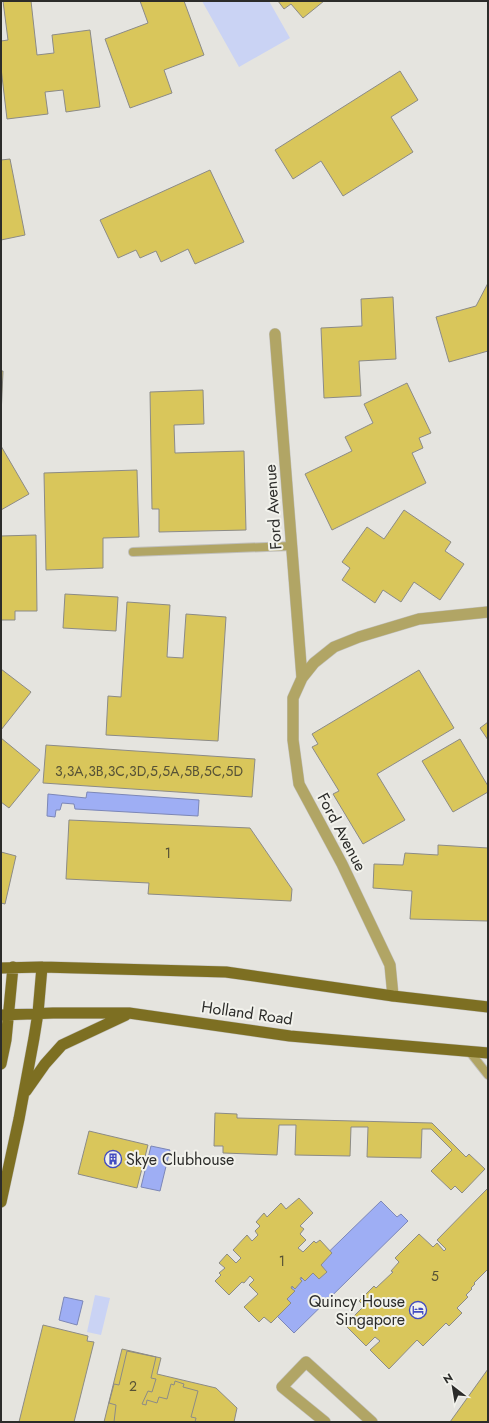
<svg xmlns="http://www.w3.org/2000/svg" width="489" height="1423" font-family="Jost,sans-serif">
<rect width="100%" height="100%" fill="#e5e4df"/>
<path fill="#cad3f4" d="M202 1H269L290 38 239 67Z
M95 1295 110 1298 101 1335 87 1332Z"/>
<path fill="#9eaef4" stroke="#7c87b7" d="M87 792 199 800 198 816 75 809 74 804 62 803 60 810H56L55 817 47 816 48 794 86 798Z
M151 1146 170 1150 160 1191 141 1187Z
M381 1201 397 1217 401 1214 408 1221 294 1333 270 1309Z
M64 1297 83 1301 77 1325 59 1320Z"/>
<path fill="#d9c65b" stroke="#8c8b87" d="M3 1H31L37 55 54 53 52 35 90 30 100 107 66 112 63 90 45 92 48 114 7 119 1 68V41L8 40Z
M140 1H184L204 55 164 70 172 93 130 108 105 39 148 23Z
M278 1H324L303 18 291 4 284 9Z
M400 71 418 100 391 117 413 152 343 196 321 161 293 179 275 150Z
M10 159 25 235 1 240V160Z
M210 170 244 242 195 264 188 249 161 262 156 251 140 258 136 250 118 258 100 220Z
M488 283V351L449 362 436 317 476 306Z
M393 297 396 359 359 361 361 396 324 398 321 328 362 326 361 299Z
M1 371H3L1 416Z
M407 383 431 433 419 438 423 448 412 453 426 483 332 530 305 474 352 451 345 437 373 423 364 404Z
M203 390 204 424 174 425 175 453 244 451 246 530 159 532V509H152L150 392Z
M1 446 29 494 1 510Z
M137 470 139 537 103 538V568L46 570 44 473Z
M404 510 451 542 445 551 464 564 440 600 414 582 401 602 383 590 375 603 342 580 350 568 342 562 367 527 384 539Z
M36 535 37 611H15V620H1V536Z
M65 594 118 597 116 631 63 628Z
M127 602 170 605 167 657 183 658 186 614 226 617 218 741 106 735 108 696 121 697Z
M1 669 31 692 1 730Z
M419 670 454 728 377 774 405 820 363 844 333 794 339 791 312 747 318 744 312 734Z
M488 722V740L480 728Z
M1 738 40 770 9 808 1 802Z
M460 739 488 786V792L453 812 422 761Z
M46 745 255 759 252 797 43 783Z
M69 820 250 828 292 889 291 901 148 894 149 883 66 879Z
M438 845 488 848V921L410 919 412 891 373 888 374 864 403 865 405 853 438 855Z
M1 852 16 856 5 904 1 903Z
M215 1113 237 1114V1118L432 1123 466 1157 469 1154 485 1169 462 1193 455 1186 451 1190 431 1171 452 1150 431 1129H422L421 1158 367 1157 368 1127H351L350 1156 295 1155 296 1125H279L277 1155 223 1153V1146H214Z
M89 1131 148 1145 137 1188 78 1174Z
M488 1188V1269L474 1283 475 1284 471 1288 472 1289 466 1295 468 1297 457 1308 462 1313 449 1326 446 1323 423 1346 417 1340 389 1369 370 1350 380 1341 375 1337 366 1346 346 1326 353 1320 352 1318 364 1306 359 1301 374 1286 376 1288 393 1272 391 1271 399 1262 395 1258 419 1234 433 1247 437 1243 444 1251 446 1249 437 1240Z
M299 1198 313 1213 300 1226 304 1229 300 1234 306 1240 298 1248 303 1252 314 1241 316 1243 320 1240 332 1253 321 1265 327 1272 319 1279 313 1273 305 1281 301 1277 300 1279 302 1281 295 1289 292 1286 291 1288 295 1291 287 1299 291 1303 271 1323 264 1317 259 1322 244 1307 258 1294 249 1285 254 1280 250 1276 244 1283 242 1282 229 1295 215 1281 221 1275 219 1273 225 1268 219 1263 227 1254 236 1263 241 1258 233 1250 247 1235 252 1241 258 1235 255 1231 260 1226 256 1222 264 1213 267 1217 281 1203 286 1209Z
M43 1325 88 1336 87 1341 94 1342 74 1422H19Z
M122 1349 161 1358 157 1374 216 1388 237 1408 234 1422H104Z
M127 1351 156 1357 151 1378 156 1379 152 1392 148 1391 142 1404 146 1405 147 1400 157 1403 159 1397 167 1399 171 1384 174 1385 175 1381 184 1384 183 1387 198 1391 191 1417 196 1418 195 1422H114L116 1405 109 1403 114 1384 119 1385Z
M488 1369V1422H450Z"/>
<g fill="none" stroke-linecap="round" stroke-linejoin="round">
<g stroke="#c0bfbb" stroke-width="10">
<path id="service" d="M133 552 292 546
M469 1051 488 1075"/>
</g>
<g stroke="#c0bfbb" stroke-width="12">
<path id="minor" d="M275 334 302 678
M393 996 390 965 342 864 299 784 293 740V698L302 678 314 663 334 647 359 637 419 619 488 612
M325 1422 282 1387 306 1362 372 1422"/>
</g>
<g stroke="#c0bfbb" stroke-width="12">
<path id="primary" d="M1 968 42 967 226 972 393 996 488 1007
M1 1015 53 1013H129L290 1036 488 1053
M1 1064 6 1040 13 967
M26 1091 45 1064 62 1045 126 1015
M1 1202 19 1119 34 1038 38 1013 42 967"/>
</g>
<use href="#service" stroke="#b1a565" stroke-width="8"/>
<use href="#minor" stroke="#b1a565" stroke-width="11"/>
<use href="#primary" stroke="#7d6f22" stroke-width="11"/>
</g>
<defs>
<g id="building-ring" transform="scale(0.9)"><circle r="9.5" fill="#f2f2ec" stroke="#434dc1" stroke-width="1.5"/><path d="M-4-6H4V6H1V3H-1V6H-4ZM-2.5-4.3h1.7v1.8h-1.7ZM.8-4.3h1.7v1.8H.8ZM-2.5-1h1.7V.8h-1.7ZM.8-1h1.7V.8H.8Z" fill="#434dc1"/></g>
<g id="hotel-ring" transform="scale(0.9)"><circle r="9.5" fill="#f2f2ec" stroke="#434dc1" stroke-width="1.5"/><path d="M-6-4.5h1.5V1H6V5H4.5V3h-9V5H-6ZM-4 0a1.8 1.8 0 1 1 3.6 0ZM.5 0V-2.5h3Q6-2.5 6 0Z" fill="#434dc1"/></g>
</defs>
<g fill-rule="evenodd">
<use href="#building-ring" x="113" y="1159"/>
<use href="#hotel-ring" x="418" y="1310"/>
</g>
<g text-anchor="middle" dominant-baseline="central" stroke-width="4" stroke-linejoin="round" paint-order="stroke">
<g font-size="14" fill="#575236">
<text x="149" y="771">3,3A,3B,3C,3D,5,5A,5B,5C,5D</text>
<text x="168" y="853">1</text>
<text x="282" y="1261">1</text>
<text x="435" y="1276">5</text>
<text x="133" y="1386">2</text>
</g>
<g font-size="16" fill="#2c2c2a" stroke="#f2f2ec">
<text transform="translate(273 507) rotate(-94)">Ford Avenue</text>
<text transform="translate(342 832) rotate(62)">Ford Avenue</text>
<text transform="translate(247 1013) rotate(8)">Holland Road</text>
</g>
<g font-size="16" fill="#2c2c2a" stroke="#f2f2ec" text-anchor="start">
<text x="126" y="1159">Skye Clubhouse</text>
<text x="405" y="1301" text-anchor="end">Quincy House<tspan x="405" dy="18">Singapore</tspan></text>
</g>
</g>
<rect width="489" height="1423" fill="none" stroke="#2c2c2a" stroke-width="4"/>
<g transform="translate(453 1387) rotate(329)" stroke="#f2f2ec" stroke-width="3" paint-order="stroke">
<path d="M0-3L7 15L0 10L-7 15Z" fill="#2c2c2a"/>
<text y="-6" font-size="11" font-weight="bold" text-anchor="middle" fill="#2c2c2a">N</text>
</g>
</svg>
